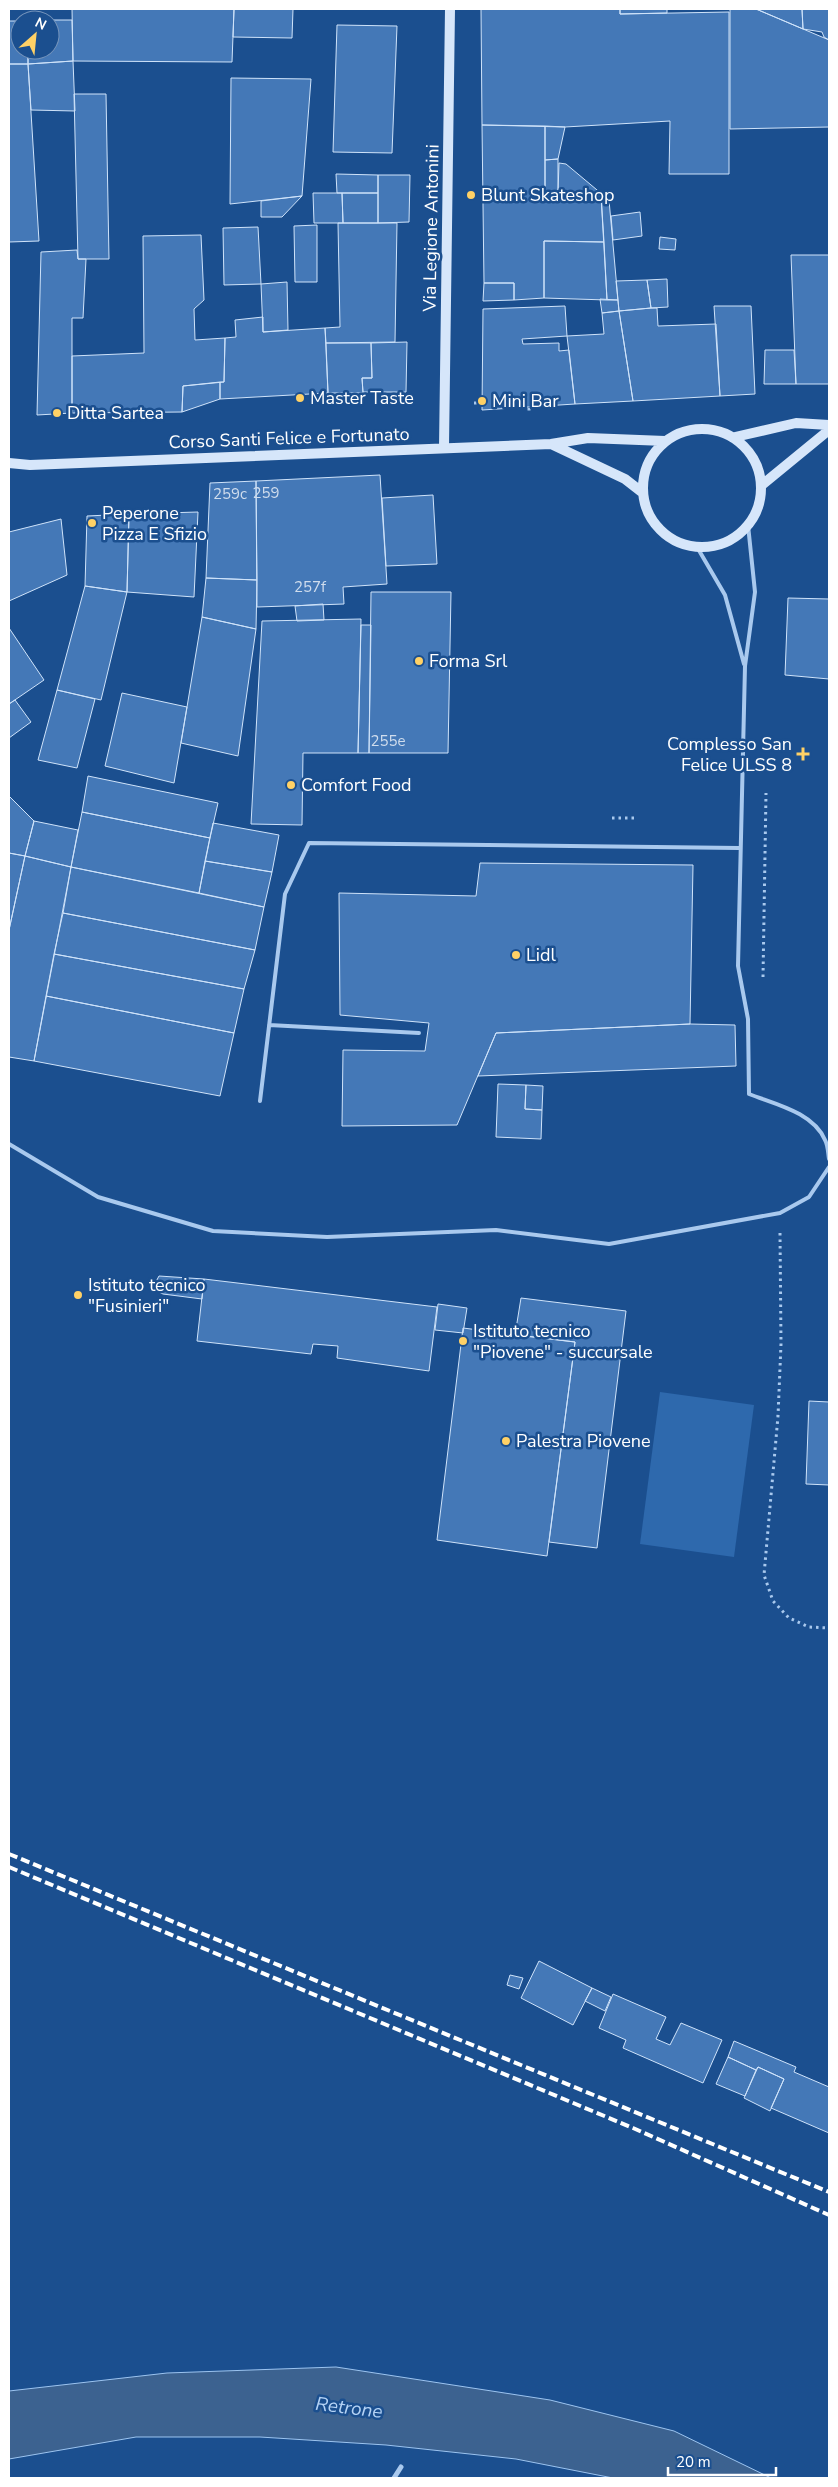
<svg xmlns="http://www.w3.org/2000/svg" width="838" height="2487" font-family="'Nunito Sans',sans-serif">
<rect width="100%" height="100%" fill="#1b4f8f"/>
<path fill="#2e69ad" d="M660 1392 754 1405 734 1557 640 1544Z"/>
<path fill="#3c6290" stroke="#9cc4f0" d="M336 2367 550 2400 674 2431 771 2478H613L516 2459 386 2445 260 2437H136L9 2459V2391L167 2373Z"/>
<path fill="#4478b7" stroke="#cfe3fa" d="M72 9H234L232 62 73 61Z
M234 9H293L292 38 233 37Z
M481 9H620V14L729 12V174H669L670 121 565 127 482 125Z
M620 9H667V13L620 14Z
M730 9H756L829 40V127L730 129Z
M756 9H802L803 29Z
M802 9H829V40L824 37 822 32 803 29Z
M50 20H72L73 61 28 64V50H50Z
M9 21H20V50H28V64H9Z
M337 25 397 26 392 153 333 152Z
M73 61 75 111 31 110 28 64Z
M9 64H28L39 241 9 242Z
M231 78 311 79 302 196 230 204Z
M74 94H106L109 259H78Z
M482 125 545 126V194L601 195 604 242 544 241V298L514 300V283H484Z
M545 126 565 127 558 159 545 160Z
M558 159V193L545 194V160Z
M559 163 566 164 609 200 618 300H607L601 195 558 193Z
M336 174 378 175V193H337Z
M378 175H410L409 222 378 223Z
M313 193H342L343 223H314Z
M342 193H378V223H343Z
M302 196 282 217H261V201Z
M640 212 642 236 613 240 611 216Z
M338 223H397L395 342 326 343 325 328 340 327Z
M317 225V282H295L294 226Z
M258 227 261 284 224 285 223 228Z
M201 235 204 300 194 309 195 340 225 338 224 382 183 386 182 412 72 413V356L144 353 143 236Z
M660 237 676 239 675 250 659 249Z
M544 241 604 242 607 300 544 298Z
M77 250 78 259H86L83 318H72V413L37 415 41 252Z
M791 255H829V384H796Z
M667 279 668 307 651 308 647 280Z
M647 280 651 308 619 311 616 281Z
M287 282 288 330 263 332 261 284Z
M484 283H514V300L483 301Z
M600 299 618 300 619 311 602 313Z
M565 306 567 336 522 339 523 344 559 343V351L569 350 575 404 482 410 483 309Z
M714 306H751L755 394 720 396Z
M651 308H657L658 326 716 324 720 396 633 401 619 311Z
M619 311 633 401 575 404 567 336 604 334 602 313Z
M263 317V332L325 328 328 393 220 399V382H224L225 338 236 337 235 320Z
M407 342 406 392H363L362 378H372L371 343Z
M326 343H371L372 378H362L363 393H328Z
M765 350H794L796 384H764Z
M220 382V399L182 412 183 386Z
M380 475 387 584 343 587 344 604 257 607 256 481Z
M256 481 257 580 206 578 210 483Z
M433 495 437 564 386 566 382 498Z
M198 512 194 597 127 592 129 514Z
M129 514 127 592 85 586 87 516Z
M61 519 67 575 9 601V532Z
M206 578 257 580 256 629 202 617Z
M85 586 127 592 101 700 57 690Z
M371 592H451L448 753H369Z
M788 598 829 599V679L785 675Z
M323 604 324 620 297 621 295 606Z
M202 617 256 629 238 756 181 743Z
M361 619 358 753H303L302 825 251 824 262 621Z
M361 625H371L369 753H358Z
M9 628 44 680 9 704Z
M57 690 95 699 77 768 38 760Z
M122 693 187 707 174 783 105 766Z
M15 700 31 722 9 738V704Z
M88 776 218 803 210 838 82 812Z
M9 796 34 821 25 856 9 853Z
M82 812 210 838 199 893 71 867Z
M34 821 78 830 71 867 25 856Z
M213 823 279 835 272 872 205 861Z
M9 853 25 856 9 930Z
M25 856 71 867 34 1061 9 1057V930Z
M205 861 272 872 264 907 199 893Z
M480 863 693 865 690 1024 496 1033 457 1125 342 1126 343 1050 425 1051 429 1023 340 1015 339 893 476 896Z
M71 867 264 907 255 950 63 913Z
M63 913 255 950 244 989 54 954Z
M54 954 244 989 234 1033 46 996Z
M46 996 234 1033 220 1096 34 1061Z
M690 1024 735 1025 736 1066 478 1076 496 1033Z
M498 1084 526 1085 525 1109 542 1110 541 1139 496 1137Z
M526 1085 543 1086 542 1110 525 1109Z
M159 1276 204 1279 202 1299 163 1294 152 1289Z
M204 1279 437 1307 429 1371 337 1358 338 1346 313 1344 311 1354 197 1341Z
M521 1298 626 1311 597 1548 549 1542 575 1342 515 1335Z
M438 1304 467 1308 463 1333 435 1330Z
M463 1328 575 1342 547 1556 437 1540Z
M809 1401 829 1402V1485L806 1484Z
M539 1961 592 1988 573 2025 521 1998Z
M510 1975 523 1978 519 1989 507 1985Z
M592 1988 611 1997 605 2011 585 2001Z
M613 1994 666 2017 656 2039 670 2045 681 2023 722 2040 703 2083 623 2048 626 2040 599 2028Z
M734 2041 796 2067 794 2072 829 2087V2133L771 2108 784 2079 758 2067 756 2070 728 2057Z
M728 2057 756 2070 745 2096 716 2084Z
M758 2067 784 2079 770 2111 744 2098Z"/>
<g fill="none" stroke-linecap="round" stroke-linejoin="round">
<path stroke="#a9c9ee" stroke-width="3" stroke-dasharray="2.5 4" stroke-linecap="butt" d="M474 403H482
M529 408V412
M612 818H636
M763 977 766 793
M780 1233 781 1344 778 1416 764 1575 773 1601 789 1618 809 1627 829 1628"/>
<path stroke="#a9c9ee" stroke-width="4" d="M748 525 755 592 745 666 738 966 748 1019 749 1094C774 1104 813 1112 825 1140 828 1145 828 1153 829 1159
M697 547 725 595 744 664
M269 1025 419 1033
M260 1101 285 894 309 843 739 848
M9 1144 98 1197 213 1231 327 1237 496 1230 609 1244 780 1213 809 1197 829 1167"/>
<path stroke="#a9c9ee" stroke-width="5" d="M394 2478 401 2467"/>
<path stroke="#d6e6fa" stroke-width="10" d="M643 488a59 59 0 1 1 118 0a59 59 0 1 1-118 0Z
M735 437 796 423 829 425
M551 444 625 479 643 493
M444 447 450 9
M9 463 30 465 551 444 588 438 665 441
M762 485 829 430"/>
<path stroke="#fff" stroke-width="4" stroke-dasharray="9 4" stroke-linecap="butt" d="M9 1854 829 2192
M9 1867 633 2128 829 2215"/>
</g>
<g fill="#ffd166" stroke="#1b4f8f" stroke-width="2">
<circle cx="471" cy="195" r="5"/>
<circle cx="300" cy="398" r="5"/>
<circle cx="482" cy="401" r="5"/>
<circle cx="57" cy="413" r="5"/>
<circle cx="92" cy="523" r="5"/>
<circle cx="419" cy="661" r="5"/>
<path d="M800.5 746.5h5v5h5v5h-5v5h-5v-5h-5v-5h5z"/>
<circle cx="291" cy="785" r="5"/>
<circle cx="516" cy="955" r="5"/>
<circle cx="78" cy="1295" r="5"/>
<circle cx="463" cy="1341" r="5"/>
<circle cx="506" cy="1441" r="5"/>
</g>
<g text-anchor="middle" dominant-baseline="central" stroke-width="5" stroke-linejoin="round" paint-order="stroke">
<g font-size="15" fill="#d0dded">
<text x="266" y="493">259</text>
<text x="230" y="494">259c</text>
<text x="310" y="587">257f</text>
<text x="388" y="741">255e</text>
</g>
<g font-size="18" fill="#fff" stroke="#1b4f8f" text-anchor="start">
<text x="481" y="195">Blunt Skateshop</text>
<text x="310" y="398">Master Taste</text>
<text x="492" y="401">Mini Bar</text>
<text x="67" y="413">Ditta Sartea</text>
<text x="102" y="513">Peperone<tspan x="102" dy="21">Pizza E Sfizio</tspan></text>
<text x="429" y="661">Forma Srl</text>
<text x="792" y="744" text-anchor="end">Complesso San<tspan x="792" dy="21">Felice ULSS 8</tspan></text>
<text x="301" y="785">Comfort Food</text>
<text x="526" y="955">Lidl</text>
<text x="88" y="1285">Istituto tecnico<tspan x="88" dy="21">"Fusinieri"</tspan></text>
<text x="473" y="1331">Istituto tecnico<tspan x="473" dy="21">"Piovene" - succursale</tspan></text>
<text x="516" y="1441">Palestra Piovene</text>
</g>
<g font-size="18" fill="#fff" stroke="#1b4f8f">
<text transform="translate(431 228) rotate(-89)">Via Legione Antonini</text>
<text transform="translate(289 438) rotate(-2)">Corso Santi Felice e Fortunato</text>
</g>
<g font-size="19" font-style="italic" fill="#b5d3f5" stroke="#1b4f8f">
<text transform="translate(349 2408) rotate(7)">Retrone</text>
</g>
</g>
<rect width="838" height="2487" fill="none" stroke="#ffffff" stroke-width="20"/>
<g transform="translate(35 35) rotate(27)"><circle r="24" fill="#1b4f8f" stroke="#7695bc"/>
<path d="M0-4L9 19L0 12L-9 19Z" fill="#ffd166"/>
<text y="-8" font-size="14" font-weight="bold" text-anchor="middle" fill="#ffffff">N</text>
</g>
<path d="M668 2467v8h108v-8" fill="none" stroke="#ffffff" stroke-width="2.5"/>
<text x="676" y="2467" font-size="15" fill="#ffffff" stroke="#1b4f8f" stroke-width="4" paint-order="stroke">20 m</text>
</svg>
